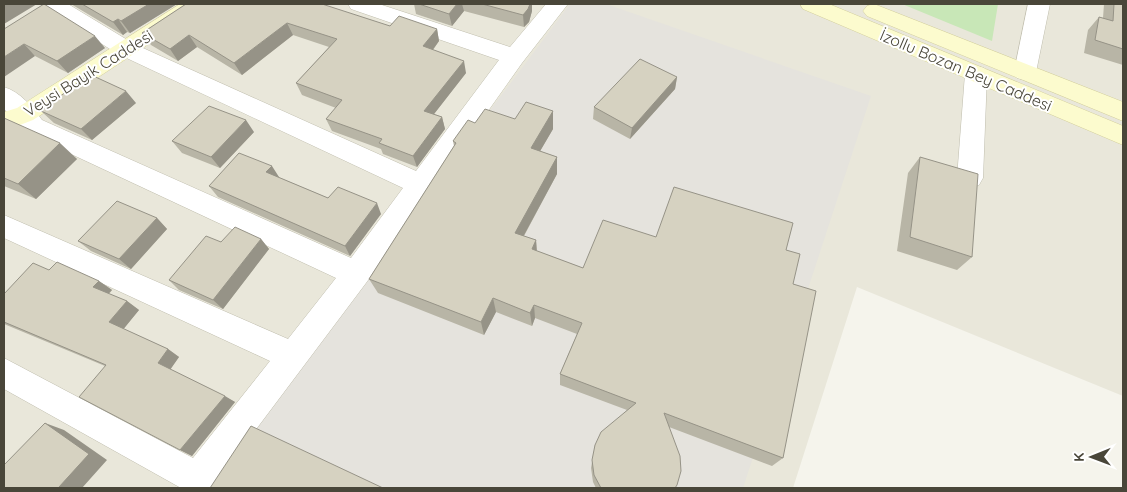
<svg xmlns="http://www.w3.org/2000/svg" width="1127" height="492" font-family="Quicksand,sans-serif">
<rect width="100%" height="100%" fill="#f5f4ec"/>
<path fill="#e9e7da" d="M4 4H1123V396L857 287 793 488H4Z"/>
<path fill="#e5e3dd" d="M570 4H606L871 96 743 488H206Z"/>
<path fill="#c8e7b7" d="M902 4H998L992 41Z"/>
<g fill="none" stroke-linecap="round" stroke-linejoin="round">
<g stroke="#c0beae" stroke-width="1">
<path id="street" d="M43 4H68L134 44 416 171 499 60 351 9 348 4H379L510 47 546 4H568L522 63 366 283 212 488H181L4 389V358L193 458 270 361 4 238V215L288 339 336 278 24 132 22 129 13 136 4 138V117L8 113 4 109V87C20 92 32 106 42 120L351 258 403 188 118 54 46 9Z
M1028 4H1050L1036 72 1033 78 1025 80 1017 78 1014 72Z
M976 66 984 68 987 74 983 178 979 185 970 188 961 185 957 178 965 74 968 68Z"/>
</g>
<g stroke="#d3cf9d" stroke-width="1">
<path id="secondary" d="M180 4H206L202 9 33 120 4 131V112L17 108Z
M800 4H829L1123 126V145L803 9Z
M874 4 1123 102V121L867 16 863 11 867 6Z"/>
</g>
<use href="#street" fill="#fff" fill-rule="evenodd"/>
<use href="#secondary" fill="#fcfbce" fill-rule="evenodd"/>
</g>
<path fill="#b8b5a6" d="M71 4H177L130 33 127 32 123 35Z
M186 4 390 26 437 29 439 41 433 50 466 73 434 114 442 117 445 129 417 167 383 154 381 149 332 131 326 119 336 108 302 95 296 83 329 47 293 35 242 75 197 47 178 61 151 45 142 33Z
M414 4H532V11L529 22 524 27 464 11 452 26 416 14Z
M1104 4H1123V65L1084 53 1088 30 1099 17 1103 18Z
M4 29 105 48 68 73 35 56Z
M677 77 675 89 630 139 593 119 594 107Z
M136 103 92 140 54 123 41 111Z
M553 111V129L540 151 557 157V174L524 236 536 240 537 251 583 268 656 237 786 250 793 284 783 458 772 466 669 427 675 488H596L593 482 591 468 595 445 627 410 560 385V374L577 334 535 318 532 326 496 312 484 335 378 293 369 279 454 146 453 141 475 123 515 119Z
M4 118 77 159 36 199 4 186Z
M254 132 220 168 182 153 172 141Z
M920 157 972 257 957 270 897 251 908 173Z
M278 177 328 198 381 214 350 256 218 197 209 186 279 177Z
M157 218 167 229 131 269 91 251 78 241Z
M261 239 269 249 223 309 179 290 169 280 221 242Z
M49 270 99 281 112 290 109 294 127 301 139 310 123 329 168 349 179 357 170 369 235 402 192 456 180 450 105 366 4 324V294Z"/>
<path fill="#969387" d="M4 4H37L4 24Z
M149 4H177L130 33 121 21Z
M457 4H462L464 11 452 26 449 14Z
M530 4H532V11L529 22 524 27 523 15Z
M118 19 127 32 123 35 113 22Z
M287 23 293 35 242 75 234 63Z
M437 29 439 41 426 59 423 46Z
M189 35 197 47 178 61 170 49Z
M95 36 105 48 68 73 57 61Z
M24 44 35 56 4 77V57Z
M464 61 466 73 427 123 424 111Z
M677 77 675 89 630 139 632 128Z
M126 91 136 103 92 140 81 129Z
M553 111V129L532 165 531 148Z
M442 117 445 129 417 167 413 156Z
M246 120 254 132 220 168 211 157Z
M60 143 77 159 36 199 18 184Z
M557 157V174L517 248 515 233Z
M272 166 279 177 274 183 266 172Z
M377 203 381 214 350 256 345 246Z
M157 218 167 229 131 269 119 259Z
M261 239 269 249 223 309 213 300Z
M536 240 537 255 532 249Z
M99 281 112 290 106 296 93 287Z
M493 298 496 312 484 335 481 322Z
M127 301 139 310 122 331 109 322Z
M534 305 535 318 532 326 530 313Z
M168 349 179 357 170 370 158 363Z
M225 396 235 402 192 456 180 450Z
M45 423 64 430 107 460 82 488H61L59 487Z"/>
<path fill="#d6d2c1" stroke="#969387" d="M44 4 95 36 57 61 24 44 4 57V29Z
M82 4H149L121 21 118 19 113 22Z
M186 4H322L390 26 399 16 437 29 423 46 464 61 424 111 442 117 413 156 379 143 382 139 326 119 342 100 296 83 337 39 287 23 234 63 189 35 170 49 142 33Z
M419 4H457L449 14Z
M482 4H530L528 9 523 15Z
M1114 4H1123V49L1095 40 1099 17 1113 21Z
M640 59 677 77 632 128 594 107Z
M89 74 126 91 81 129 41 111Z
M526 102 553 111 531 148 557 157 515 233 536 240 532 249 583 268 603 220 656 237 674 187 793 223 786 250 800 254 793 284 816 291 783 458 664 413 680 456 681 471 677 485 675 488H601L594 475 592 460 595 445 601 432 636 403 560 374 582 323 534 305 530 313 493 298 481 322 369 279 456 143 453 141 468 120 475 123 485 109 515 119Z
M209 106 246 120 211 157 172 141Z
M4 118 60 143 18 184 4 178Z
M239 153 272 166 266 172 328 198 338 187 377 203 345 246 209 186Z
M920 157 978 174 972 257 910 237Z
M117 201 157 218 119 259 78 241Z
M235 227 261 239 213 300 169 280 206 236 221 242Z
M57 262 99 281 93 287 127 301 109 322 168 349 158 363 225 396 180 450 79 397 106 365 4 322V294L33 263 49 270Z
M45 423 89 454 59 487 61 488H4V465Z
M251 426 383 488H210Z"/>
<g text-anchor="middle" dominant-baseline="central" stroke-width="4" stroke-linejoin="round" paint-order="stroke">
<g font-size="16" fill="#494639" stroke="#fff">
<text transform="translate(966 70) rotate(23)">İzollu Bozan Bey Caddesi</text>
<text transform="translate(88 73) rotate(-32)">Veysi Bayık Caddesi</text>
</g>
</g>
<rect width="1127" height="492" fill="none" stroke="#494639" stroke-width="10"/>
<g transform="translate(1092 457) rotate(269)" stroke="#ffffff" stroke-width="4" paint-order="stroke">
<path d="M0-4L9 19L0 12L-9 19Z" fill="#494639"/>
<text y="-8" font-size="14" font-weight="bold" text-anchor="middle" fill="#494639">K</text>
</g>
</svg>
